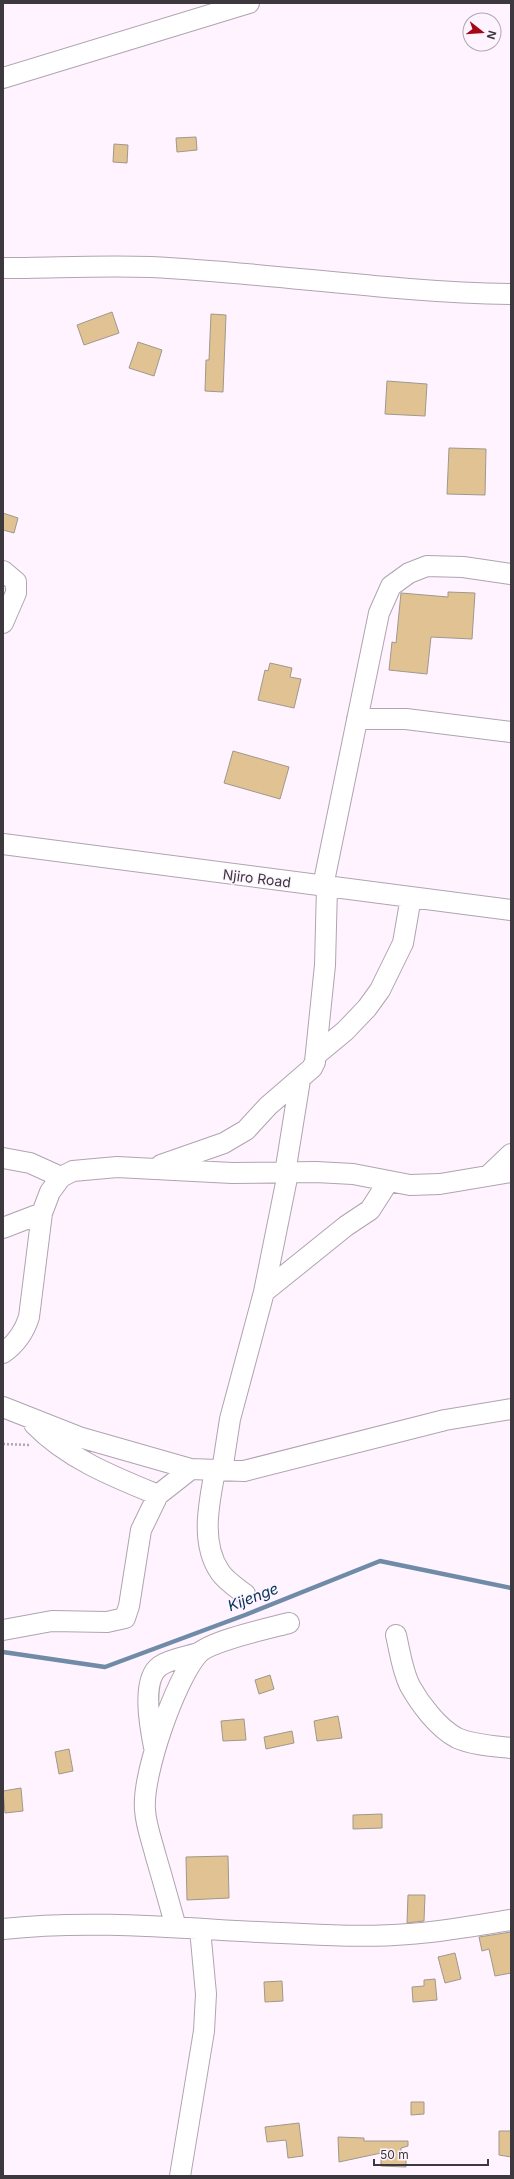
<svg xmlns="http://www.w3.org/2000/svg" width="514" height="2179" font-family="Inter,sans-serif">
<rect width="100%" height="100%" fill="#fef3ff"/>
<g fill="none" stroke-linecap="round" stroke-linejoin="round">
<path stroke="#6f8ba7" stroke-width="4.5" d="M3 1652 105 1667 245 1615 380 1561 511 1588"/>
</g>
<path fill="#e0c293" stroke="#a0988c" d="M196 137 197 150 177 152 176 138Z
M114 144 128 145 127 163 113 162Z
M112 312 119 333 84 345 77 325Z
M211 314 226 315 223 392 205 391 206 360H209Z
M138 342 162 350 154 376 129 368Z
M387 381 427 384 425 416 385 414Z
M449 448 486 449 485 495 447 494Z
M3 513 18 518 14 533 3 530Z
M448 592 475 593 472 639 431 637 427 674 389 670 392 642 396 643 401 593 448 597Z
M270 663 292 668 290 677 301 679 294 708 258 700 265 670 268 671Z
M233 751 289 767 280 799 224 783Z
M270 1675 274 1689 259 1694 255 1680Z
M338 1716 342 1738 317 1741 314 1721Z
M244 1719 246 1740 223 1741 221 1721Z
M292 1731 294 1743 266 1749 264 1737Z
M69 1749 73 1771 59 1774 55 1752Z
M21 1788 23 1811 5 1813 3 1791Z
M382 1814V1828L353 1829V1815Z
M228 1856 229 1898 187 1900 186 1857Z
M408 1895H425L424 1921 407 1923Z
M511 1932V1973L495 1976 489 1949 482 1951 479 1937Z
M455 1953 461 1979 445 1983 438 1957Z
M435 1979 437 2000 413 2002 412 1987 424 1986V1980Z
M282 1981 283 2001 265 2002 264 1982Z
M411 2102H424V2114L411 2115Z
M299 2123 303 2156 288 2158 286 2140 267 2142 265 2127Z
M499 2131H511V2157L499 2155Z
M338 2137 364 2138V2141H408V2146L401 2148V2154H406V2167L381 2166V2153L339 2162Z"/>
<g fill="none" stroke-linecap="round" stroke-linejoin="round">
<g stroke="#afa4af" stroke-width="22">
<path id="minor" d="M3 78 249 3
M3 268C52 268 102 265 151 267 272 273 391 292 511 294
M3 571 16 582V593L3 623
M357 719H406L511 732
M3 844 511 910
M323 886 379 613 391 586 409 573 427 566 463 567 511 574
M316 1055 345 1031 367 1008 380 990 403 943 411 897
M3 1158 30 1163 61 1177
M161 1165 224 1143 246 1130 268 1106 312 1068 315 1062 325 965 327 887
M285 1173 300 1080
M489 1175 511 1154
M3 1228 42 1213
M264 1292 346 1226 370 1210 388 1182
M3 1353C16 1344 24 1333 29 1317L42 1213 50 1192 61 1177 73 1171 117 1167 232 1173 316 1172 353 1174 410 1185 440 1184 511 1172
M3 1407 79 1437 191 1469 244 1471 445 1420 511 1409
M34 1424C68 1459 114 1477 158 1495
M215 1471C209 1503 200 1543 220 1572 226 1581 237 1588 245 1594
M222 1471 230 1419 264 1292 288 1173
M3 1630 52 1621 107 1622 125 1618 129 1606 141 1530 158 1495 191 1469
M396 1635C400 1652 402 1670 410 1686 420 1704 438 1728 457 1738 473 1745 494 1746 511 1748
M154 1747C150 1727 141 1679 160 1666 170 1659 186 1657 198 1653
M176 1927C169 1903 163 1880 156 1857 152 1841 146 1826 145 1810 142 1775 175 1680 198 1654 210 1641 270 1628 289 1623
M3 1929C103 1918 203 1931 303 1934 338 1936 374 1937 409 1934 443 1932 477 1925 511 1920
M180 2176 204 2031 206 1994 200 1929"/>
</g>
<path stroke="#afa7b0" stroke-width="2.5" stroke-dasharray="2 2" stroke-linecap="butt" d="M3 1444 30 1445"/>
<use href="#minor" stroke="#fff" stroke-width="20"/>
</g>
<g text-anchor="middle" dominant-baseline="central" stroke-width="3" stroke-linejoin="round" paint-order="stroke">
<g font-size="14" fill="#3c383d" stroke="#fef3ff">
<text transform="translate(257 878) rotate(7)">Njiro Road</text>
</g>
<g font-size="15" font-style="italic" fill="#003356" stroke="#fef3ff">
<text transform="translate(253 1597) rotate(-21)">Kijenge</text>
</g>
</g>
<rect width="514" height="2179" fill="none" stroke="#3c383d" stroke-width="8"/>
<g transform="translate(482 32) rotate(107)"><circle r="19" fill="#fef3ff" stroke="#b0a8b1"/>
<path d="M0-3L7 15L0 10L-7 15Z" fill="#a30914"/>
<text y="-6" font-size="11" font-weight="bold" text-anchor="middle" fill="#3c383d">N</text>
</g>
<path d="M374 2159v6h114v-6" fill="none" stroke="#3c383d" stroke-width="2"/>
<text x="380" y="2159" font-size="12" fill="#3c383d" stroke="#fef3ff" stroke-width="3" paint-order="stroke">50 m</text>
</svg>
